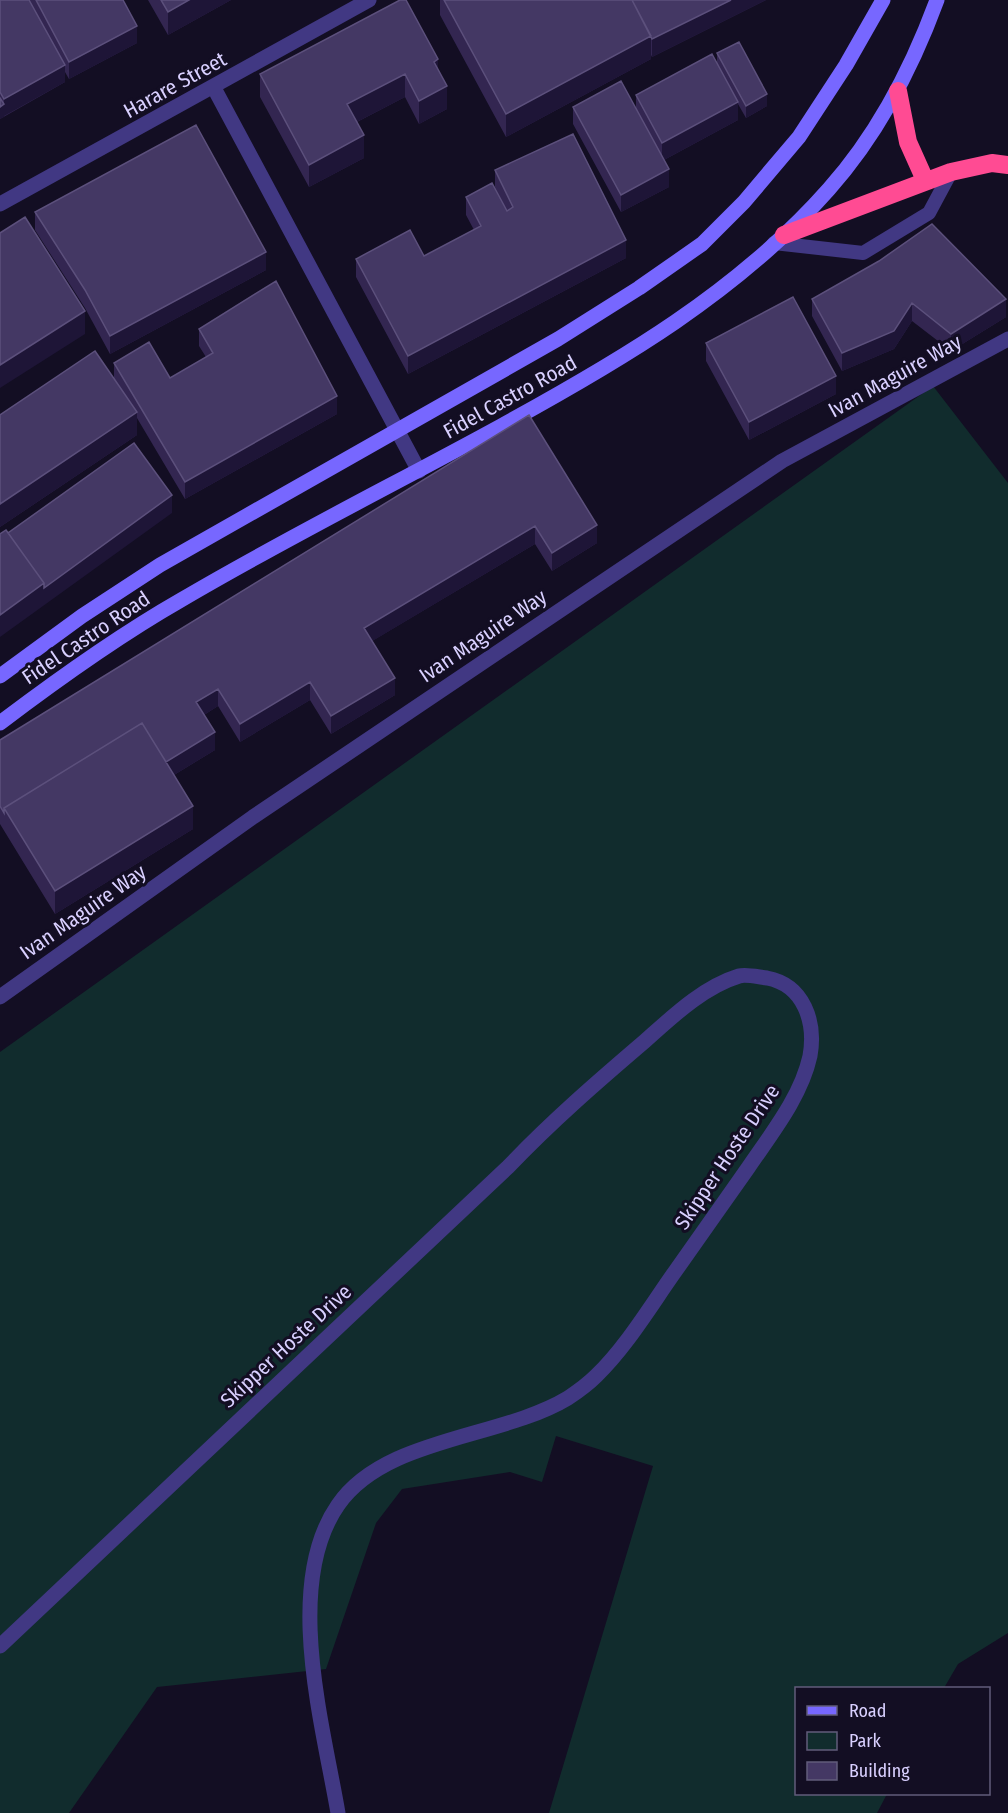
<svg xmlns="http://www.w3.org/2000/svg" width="1008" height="1813" font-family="'Fira Sans Condensed',sans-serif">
<rect width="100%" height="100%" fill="#130e23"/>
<path fill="#112c2d" d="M933 386 1008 483V1633L958 1664 944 1688H796V1794H887L877 1813H549L653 1466 556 1436 542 1482 510 1472 402 1489 376 1523 326 1669 157 1687 69 1813H0V1052Z"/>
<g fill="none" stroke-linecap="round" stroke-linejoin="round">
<path stroke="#413883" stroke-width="14" d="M774 243 863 253 929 213 951 172"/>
<path stroke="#413883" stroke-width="15" d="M214 88 419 471
M0 204 369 0
M0 997 253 817 782 461 1008 339
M0 1646 508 1167C552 1121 597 1082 645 1041 672 1017 703 987 739 976 746 974 758 977 767 978 804 985 816 1022 810 1056 801 1097 771 1134 748 1168 723 1203 699 1238 674 1273 650 1307 626 1347 596 1376 588 1384 577 1392 568 1398 500 1439 385 1437 338 1505 283 1584 323 1725 338 1813"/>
<path stroke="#7767ff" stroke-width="15" d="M0 676 82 616 160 565 558 339 639 288 702 244 744 202 799 137 846 65 883 0
M0 723C58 679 118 636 181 600 286 538 395 484 501 426 620 361 738 292 829 189 878 134 912 68 937 0"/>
<path stroke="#ff4b93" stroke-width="18" d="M898 91 908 142 925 180
M784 235 951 172 992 163 1008 165"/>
</g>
<path fill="#332651" d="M0 0H123L137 43 69 79 65 72V82L0 119Z
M148 0H231L168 35Z
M440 0H766L652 57 651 55V59L506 137 440 15Z
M717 53 767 106 746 118 738 104V120L664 160 669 187 621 212 573 124V107L636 108V95L717 63Z
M438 69 447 109 419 124 405 97 357 122 364 158 309 187 260 97V74Z
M495 170 626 258 408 374 356 277V259L424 256 474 230 466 215V197L503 204 495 187Z
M35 212 266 270 110 354 85 308 35 230Z
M879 261 1006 317 951 351 912 321 894 349 842 371 812 316V299Z
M199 329 337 414 185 499 137 418V435L0 527V415L114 379V363L170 378 206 357 199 346Z
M706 343 836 394 749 440 706 361Z
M529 415 597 543 552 571 535 544 372 641 395 695 331 734 310 700 240 742 218 706 204 715 215 750 174 775 193 829 55 914 0 824V740Z"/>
<path fill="#1e1537" d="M189 0H231L168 35V12Z
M731 0H766L652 57V39Z
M137 26V43L69 79V62Z
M651 36V59L506 137V114Z
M438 59V82L434 62Z
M65 65V82L4 116V99Z
M405 74V97L347 127V104Z
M447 86V109L419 124V101Z
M767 94V106L746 118V106Z
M738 102V120L662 161V143Z
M4 104V117L0 119V107Z
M364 135V158L309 187V165Z
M669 169V187L621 212V195Z
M626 240V258L408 374V356Z
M266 252V270L110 354V336Z
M1006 299V317L951 351V334Z
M912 303V321L894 349 842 371V353Z
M85 311V334L0 388V365Z
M836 376V394L749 440V422Z
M337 396V414L185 499V482Z
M137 412V435L0 527V504Z
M172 495V513L0 637V615L44 583Z
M597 525V543L552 571V553Z
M535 526V544L364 646V628Z
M395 678V695L331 734V716Z
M310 682V700L240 742V724Z
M218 689V706L196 720V702Z
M215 732V750L164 781V763Z
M193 806V829L55 914V891Z"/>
<path fill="#443864" stroke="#5c507c" stroke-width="1.5" d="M0 0H29L65 65 4 99 0 92Z
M36 0H123L137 26 69 62Z
M161 0H189L168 12Z
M400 0H406L438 59 434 62 447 86 419 101 405 74 347 104 364 135 309 165 260 74Z
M444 0H632L651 36 506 114Z
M632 0H731L652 39Z
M739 42 767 94 746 106 717 53Z
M712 54 738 102 662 143 636 95Z
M621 81 669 169 621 195 573 107Z
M0 98 4 104 0 107Z
M196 125 266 252 110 336 85 290 35 212Z
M573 134 626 240 408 356 356 259 410 230 424 256 481 226 466 197 492 183 507 211 513 207 495 170Z
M25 217 85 311 0 365V233Z
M932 224 1006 299 951 334 912 303 894 331 842 353 812 299 879 261Z
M276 281 337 396 185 482 114 363 149 342 170 378 213 353 199 329Z
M793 297 836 376 749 422 706 343Z
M95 351 137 412 0 504V415Z
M529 415 597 525 552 553 535 526 364 628 395 678 331 716 310 682 240 724 218 689 196 702 215 732 166 762 142 723 4 808V813L0 806V740Z
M134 443 172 495 44 588V583L8 533Z
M6 530 44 583 0 615V534Z
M142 723 193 806 55 891 4 808Z"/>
<g text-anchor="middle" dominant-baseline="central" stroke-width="6" stroke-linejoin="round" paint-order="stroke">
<g font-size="21" fill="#d9d0ff" stroke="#130e23">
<text transform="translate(175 85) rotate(-29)">Harare Street</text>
<text transform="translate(895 376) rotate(-29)">Ivan Maguire Way</text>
<text transform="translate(510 397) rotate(-29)">Fidel Castro Road</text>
<text transform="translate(483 636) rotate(-34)">Ivan Maguire Way</text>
<text transform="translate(86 638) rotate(-34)">Fidel Castro Road</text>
<text transform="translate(83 912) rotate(-35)">Ivan Maguire Way</text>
<text transform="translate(727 1157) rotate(-56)">Skipper Hoste Drive</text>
<text transform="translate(286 1346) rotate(-43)">Skipper Hoste Drive</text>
</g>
</g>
<rect x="795" y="1687" width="195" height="108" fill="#130e23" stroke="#625c7b" stroke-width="1.5"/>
<rect x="807" y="1706" width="30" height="9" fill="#7767ff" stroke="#625c7b" stroke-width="1.5"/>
<text x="849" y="1717" font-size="18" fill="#d9d0ff">Road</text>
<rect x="807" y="1732" width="30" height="18" fill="#112c2d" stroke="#625c7b" stroke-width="1.5"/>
<text x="849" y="1747" font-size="18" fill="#d9d0ff">Park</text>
<rect x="807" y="1762" width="30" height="18" fill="#443864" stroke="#625c7b" stroke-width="1.5"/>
<text x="849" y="1777" font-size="18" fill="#d9d0ff">Building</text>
</svg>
